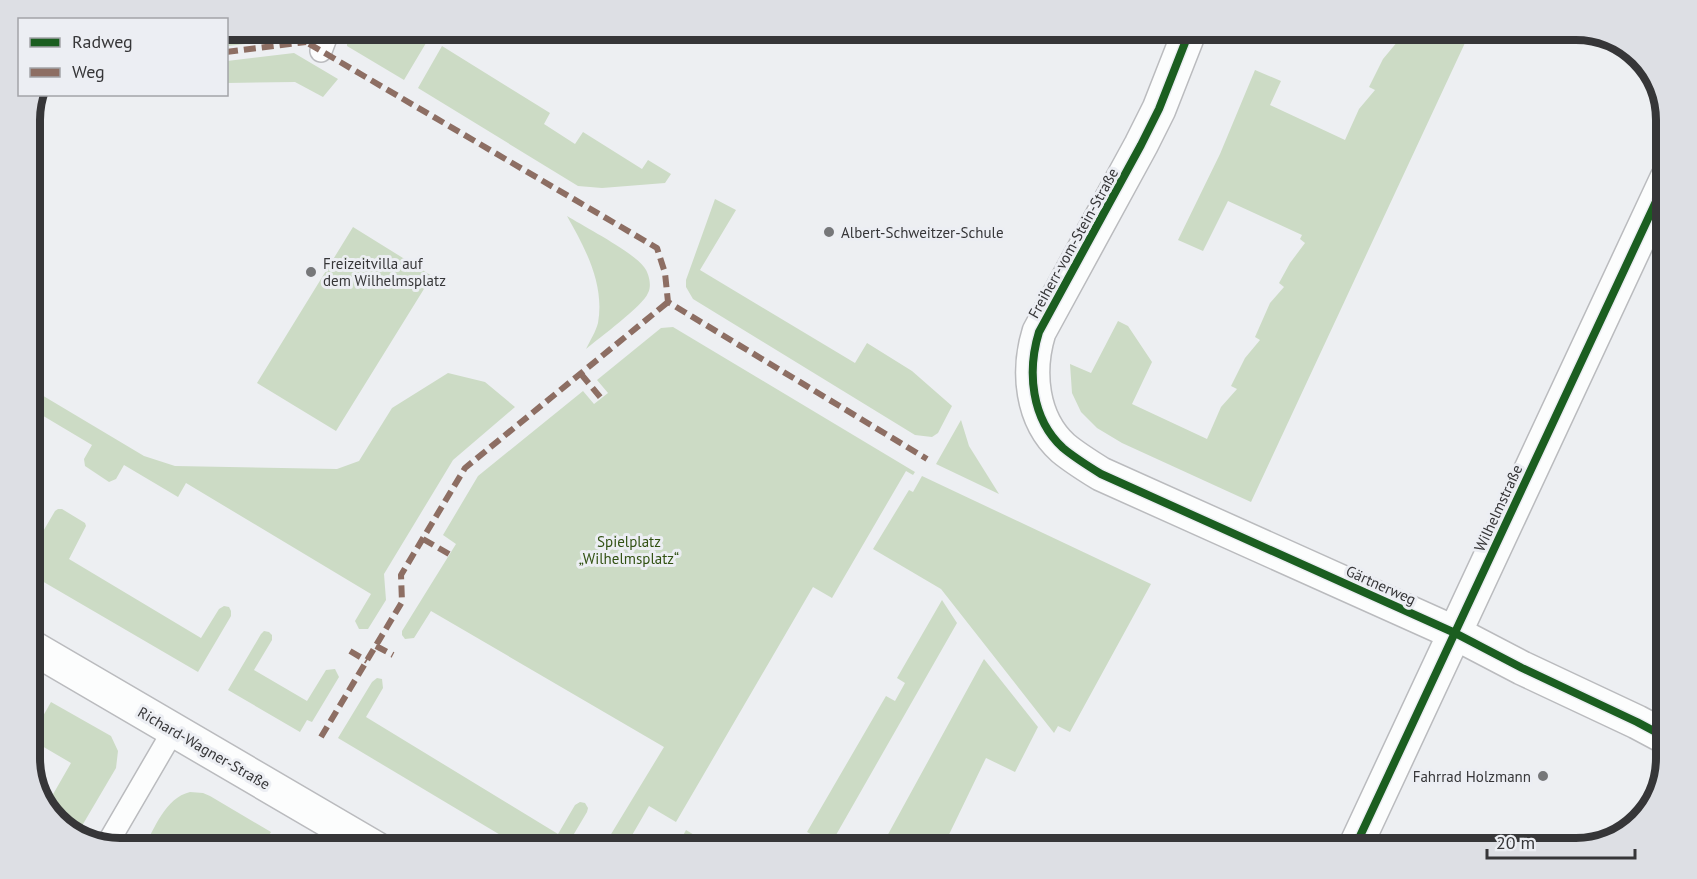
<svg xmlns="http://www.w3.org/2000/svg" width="1697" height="879" font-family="'PT Sans',sans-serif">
<rect width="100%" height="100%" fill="#edeff2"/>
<path fill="#ccdbc5" d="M227 30H283L284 35 278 40 228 46Z
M347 30H416L429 38 404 80 347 46Z
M1271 30H1305L1299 44Z
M1397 30H1471L1251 502 1122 443 1097 428 1081 412 1072 393 1070 364 1091 373 1118 321 1128 326 1152 362 1132 404 1207 439 1221 407 1237 389 1231 386 1245 358 1260 340 1255 337 1270 303 1284 287 1279 283 1290 263 1305 243 1300 239 1302 235 1228 201 1203 251 1178 240 1220 154 1255 70 1281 81 1270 105 1345 140 1359 109 1375 90 1369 87 1383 59 1398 41 1393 38Z
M442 46 550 113 544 124 575 144 583 132 642 169 648 160 671 174 665 183 602 188 578 186 418 88Z
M294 53 338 79 323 97 295 82 227 83V61Z
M715 199 736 210 700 270 855 363 867 343 912 371 952 406 938 433 932 437 915 435 693 299 686 287V280Z
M567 216C585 227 633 252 644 267 649 273 652 286 648 293 643 306 599 338 586 349 590 341 596 331 598 323 605 284 585 248 567 216Z
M353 227 432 276 336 431 257 383Z
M673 327 915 472 913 475 906 471 832 598 813 587 676 822 649 806 624 849H602L664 747 431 611 414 638 405 639 402 635V631L456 544 443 535 478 476 583 391 594 404 608 393 597 380 661 328Z
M448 373 485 382 515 407 453 460 384 574 386 600 368 629H359L355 621 371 594 186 483 178 497 124 465 116 479 109 482 85 466 84 459 92 445 40 414 37 419 30 415V388L144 456 175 466 337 469 359 461 392 408Z
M961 420 969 446 999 494 936 464Z
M922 476 1151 584 1070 732 1058 726 1054 733 941 589 873 549 909 490 913 492Z
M58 509H62L85 523 86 526 69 559 201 638 219 609 224 606 229 607 231 611V616L198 672 30 574V536L38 540 55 511Z
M942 600 957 623 828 849H809L816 837 807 832 886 696 895 701 905 683 897 678Z
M264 631 269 632 272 635V640L254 670 307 701 326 670 335 669 339 677 312 722 307 720 300 732 228 690 261 634Z
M984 659 1038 727 1015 772 986 758 942 849H880Z
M377 678 382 679 383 688 366 717 558 834 575 805 580 802 585 803 588 808 587 812 565 849H524L338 738 372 682Z
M51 702 111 736 118 751 116 768 76 836 50 813 53 806 48 803 71 763 30 739Z
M190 792 203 793 210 796 271 832 261 849H143C155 828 165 798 190 792Z
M686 830 706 842 702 849H676Z"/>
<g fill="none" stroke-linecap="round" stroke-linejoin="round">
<g stroke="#babbbe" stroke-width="24">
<path id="service" d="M321 51 329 30
M106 846 173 731"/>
</g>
<g stroke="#babbbe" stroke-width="36">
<path id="minor" d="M1190 30 1159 109 1141 145 1039 332C1027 371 1031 419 1063 448 1075 458 1088 466 1101 474L1455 633 1522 668 1637 722 1667 738
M30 646 377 849
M1354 849 1667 178"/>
</g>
<use href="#service" stroke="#fcfdfd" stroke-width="21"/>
<use href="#minor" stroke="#fcfdfd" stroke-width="33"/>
<path stroke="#8d6e63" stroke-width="6" stroke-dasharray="12 6" stroke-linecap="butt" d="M298 30 306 42 657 248 665 273 668 302 927 459
M226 52 306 42
M581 374 601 398
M423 539 449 554
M376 646 393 655
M350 651 367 661
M321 737 402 602 401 575 465 468 668 302"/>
<g stroke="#eceef3" stroke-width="11">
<path id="cycleway" d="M1190 30 1159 109 1141 145 1039 332C1027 371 1031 419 1063 448 1075 458 1088 466 1101 474L1455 633 1522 668 1637 722 1667 738
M1354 849 1667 178"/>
</g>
<use href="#cycleway" stroke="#1b5e20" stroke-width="8"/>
</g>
<g fill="#767779" stroke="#eceef3" stroke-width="2">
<circle cx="829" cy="232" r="6"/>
<circle cx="311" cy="272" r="6"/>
<circle cx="1543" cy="776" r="6"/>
</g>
<g text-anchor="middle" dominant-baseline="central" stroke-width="6" stroke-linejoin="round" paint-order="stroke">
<g font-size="15" fill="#363638" stroke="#eceef3" text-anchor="start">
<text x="841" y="232">Albert-Schweitzer-Schule</text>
<text x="323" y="263">Freizeitvilla auf<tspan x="323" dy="17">dem Wilhelmsplatz</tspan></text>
<text x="1531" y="776" text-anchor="end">Fahrrad Holzmann</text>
</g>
<g font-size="15" fill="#363638" stroke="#eceef3">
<text transform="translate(1073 243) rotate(-61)">Freiherr-vom-Stein-Straße</text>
<text transform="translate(1498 508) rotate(-65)">Wilhelmstraße</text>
<text transform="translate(1381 585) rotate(24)">Gärtnerweg</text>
<text transform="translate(204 748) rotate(30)">Richard-Wagner-Straße</text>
</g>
<g font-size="15" fill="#315112" stroke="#eceef3">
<text x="629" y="541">Spielplatz<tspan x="629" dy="17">„Wilhelmsplatz“</tspan></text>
</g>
</g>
<path d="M0 0H1697V879H0ZM120 40H1576A80 80 0 0 1 1656 120V758A80 80 0 0 1 1576 838H120A80 80 0 0 1 40 758V120A80 80 0 0 1 120 40Z" fill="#dddfe4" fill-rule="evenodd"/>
<path fill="none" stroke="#363638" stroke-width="8" d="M120 40H1576A80 80 0 0 1 1656 120V758A80 80 0 0 1 1576 838H120A80 80 0 0 1 40 758V120A80 80 0 0 1 120 40Z"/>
<rect x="18" y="18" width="210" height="78" fill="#eceef3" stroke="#a3a4a8" stroke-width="1.5"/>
<rect x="30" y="38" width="30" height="9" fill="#1b5e20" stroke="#a3a4a8" stroke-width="1.5"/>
<text x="72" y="48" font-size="18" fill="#363638">Radweg</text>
<rect x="30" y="68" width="30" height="9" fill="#8d6e63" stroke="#a3a4a8" stroke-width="1.5"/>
<text x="72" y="78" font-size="18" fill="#363638">Weg</text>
<path d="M1487 849v9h148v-9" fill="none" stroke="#363638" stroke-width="3"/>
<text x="1496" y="849" font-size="18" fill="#363638" stroke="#eceef3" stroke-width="4.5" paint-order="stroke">20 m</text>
</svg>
